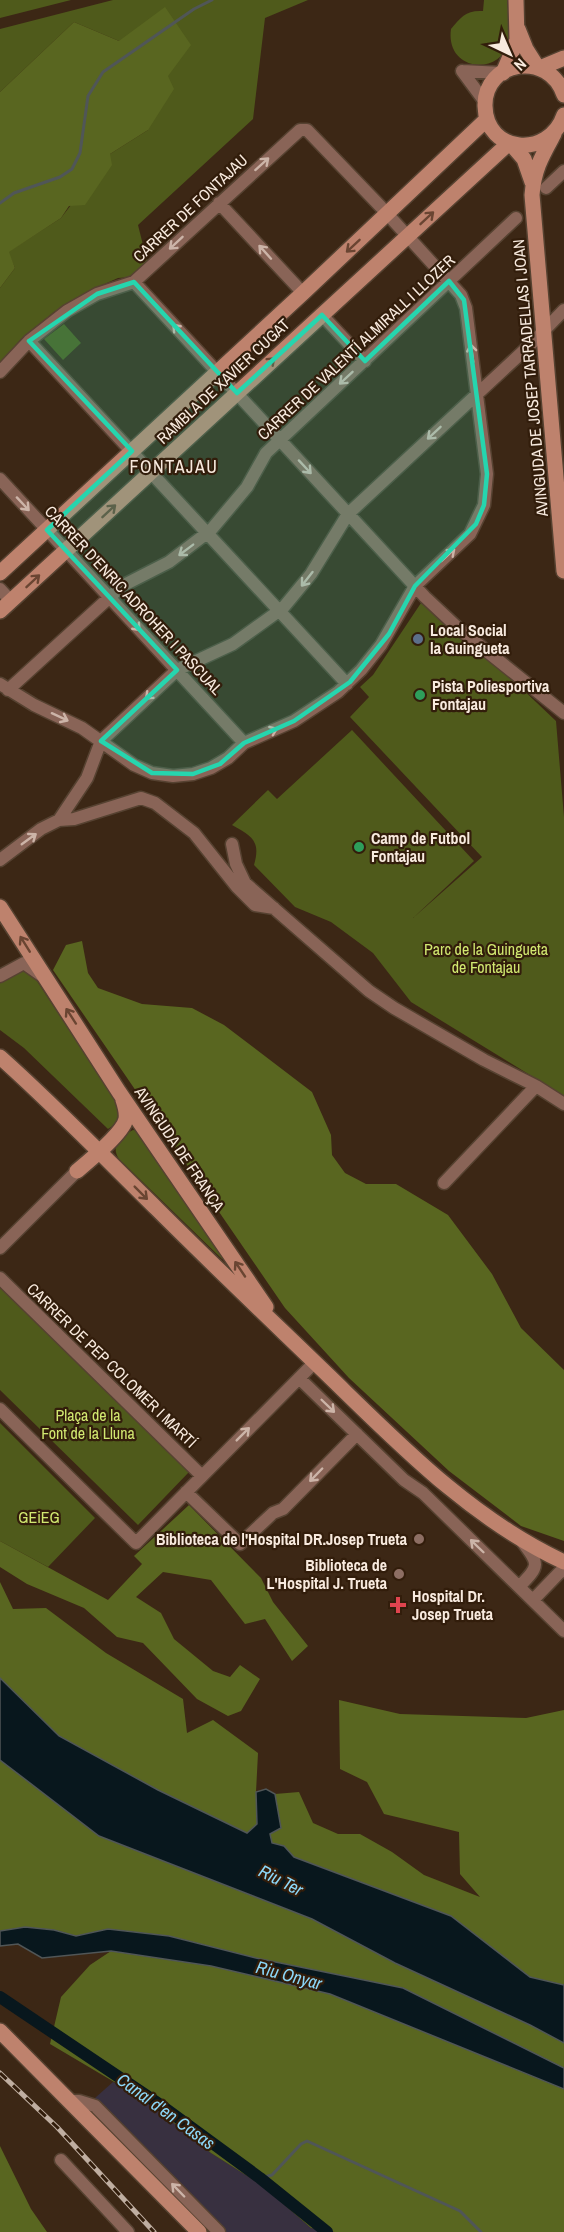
<svg xmlns="http://www.w3.org/2000/svg" width="564" height="2232" font-family="'Archivo Narrow',sans-serif">
<rect width="100%" height="100%" fill="#3c2715"/>
<path fill="#383040" d="M113 2082 148 2102 211 2153 263 2186 311 2228 335 2232H226L95 2098Z"/>
<path fill="#4f5a1b" d="M0 0H71L0 18Z
M113 0H308L265 18 253 119 138 225 147 261 131 277 118 278 98 287 54 312 20 340 0 363V288L15 268 8 252 61 218 110 154 148 130 119 41 74 22 0 92V29Z
M484 0H507C508 12 512 30 509 42 499 77 445 71 451 29 461 17 466 10 483 11Z
M64 324 81 343 63 360 44 339Z
M425 597 556 721 564 817V1096L411 1002 373 953 331 922 295 907 254 865C261 841 252 836 232 825L268 790 277 799 352 730 474 861 413 918 482 857 350 717 369 697 360 687 373 675Z
M23 969 31 972 120 1107C120 1118 118 1123 108 1129L24 1048 0 1030V981Z
M133 1130 139 1131 224 1256 222 1259 119 1159C110 1146 121 1136 133 1130Z
M0 1283 189 1472 138 1525 0 1390Z
M0 1423 95 1518 48 1567 0 1541Z"/>
<path fill="#596620" d="M165 7 191 45 168 76 174 89 148 130 110 154 112 165 85 205 69 206 61 218 9 252 15 268 0 288V92L74 22 119 41Z
M82 941 88 973 98 988 142 1004 192 1008 224 1025 312 1092 331 1135 332 1155 345 1173 366 1184H396L448 1215 492 1274 521 1328 564 1370V1541L521 1526 449 1471 349 1378 285 1308 53 970 66 945Z
M189 1505 261 1578 273 1602 308 1646 292 1661 265 1619 245 1624 211 1580 163 1572 136 1597 161 1613 174 1639 213 1671 230 1677 240 1665 260 1679 241 1711 228 1716 197 1699 143 1643 117 1637 84 1608 27 1584 0 1567V1541L108 1600 142 1564 134 1556Z
M0 1582 13 1609 46 1608 106 1653 183 1699 187 1733 213 1720 258 1753 256 1792 257 1824 247 1834 158 1790 59 1736 0 1678Z
M339 1700 400 1714 526 1718 564 1710V1985L530 1977 451 1916 294 1857 284 1846 272 1843 270 1834 281 1828 275 1794 299 1792 313 1823 338 1834H360L392 1852 424 1875 480 1897 460 1874 459 1832 384 1814 367 1782 340 1769Z
M0 1760 99 1836 312 1919 395 1963 530 2025 564 2043V2068L403 1988 256 1958 169 1936 108 1929 76 1936 54 1930 25 1927 0 1931Z
M111 1951 211 1966 330 1994 564 2089V2232H335L311 2228 263 2186 211 2153 148 2102 50 2044 61 1997 90 1965Z
M0 2146 31 2209 47 2232H0Z"/>
<path fill="#08171d" stroke="#505657" stroke-width="1.5" d="M0 1678 59 1736 158 1790 247 1833 257 1824 256 1792 266 1789 275 1794 281 1828 270 1834 272 1843 284 1846 294 1857 451 1916 530 1977 564 1985V2043L530 2025 395 1963 312 1919 99 1836 0 1760Z
M25 1927 54 1930 76 1936 108 1929 169 1936 256 1958 403 1988 564 2068V2089L330 1994 211 1966 111 1951 42 1958 18 1944 0 1946V1931Z"/>
<g fill="none" stroke-linecap="round" stroke-linejoin="round">
<path stroke="#505657" stroke-width="3" d="M0 203 14 193 60 177 72 169 80 153 88 96 103 72 194 9 212 0
M260 2178 272 2175 301 2144 307 2141 460 2211 481 2232"/>
<path stroke="#08171d" stroke-width="12" d="M0 1997 162 2106 260 2178 327 2232"/>
<g stroke="#564231" stroke-width="15">
<path id="street" d="M462 71 502 73
M462 71 485 102
M546 188 564 171
M219 203 303 293
M134 282 425 597 458 628 564 713
M322 315 365 361
M29 341 347 684
M0 372 29 341 67 311 97 294 134 282 300 130H307L381 207 461 295 466 308 487 474 484 505 470 534 415 586 381 645 361 670 338 692 294 721 244 743 228 758 211 768 193 774 173 776 152 773 134 765 82 728 34 705 0 684
M0 479 244 743
M0 589 11 601
M8 690 122 586 169 562 211 530 247 487 266 453 516 218
M59 820 87 778 101 741 177 670 233 644 283 608 311 574 348 514 530 345 564 310
M232 844 236 864 245 883 369 991 394 1008 484 1060 536 1086 564 1104
M0 860 41 829 59 820 74 819 141 798 155 803 194 833 237 887 255 905 274 908
M0 976 24 963 41 975
M444 1183 536 1086
M0 1248 77 1171
M0 1278 202 1476
M299 1378 404 1480 423 1493 564 1631
M0 1409 136 1543 314 1363
M186 1492 240 1544 273 1513 283 1509 357 1434
M519 1587C540 1565 540 1565 521 1540
M533 1600 560 1572 564 1571
M71 2101H79L95 2106 219 2232
M61 2160 128 2232"/>
</g>
<g stroke="#564231" stroke-width="18">
<path id="secondary" d="M518 29 526 49 538 68
M540 68 564 58
M503 73 517 40 516 0
M564 95C549 50 484 60 485 106 486 154 549 159 564 115
M554 134C542 156 534 169 532 195L564 571
M510 143 524 159 532 182
M0 573 303 293 487 119
M0 611 509 143
M0 907 119 1092 266 1307
M0 1057C55 1106 105 1158 157 1209 214 1266 272 1321 330 1377 402 1447 472 1519 564 1562
M77 1171C89 1161 123 1133 126 1119 127 1113 125 1106 123 1100
M0 2031 199 2232"/>
</g>
<use href="#street" stroke="#896457" stroke-width="12"/>
<use href="#secondary" stroke="#be826d" stroke-width="15"/>
<g stroke="#bfaea1" stroke-width="5">
<path id="rail" d="M0 2073 57 2127 154 2232"/>
</g>
<use href="#rail" stroke="#321d0b" stroke-width="3" stroke-dasharray="9" stroke-linecap="butt"/>
</g>
<defs><path id="oneway-shaft" d="M-6 0H5M1.5-3L5.5 0L1.5 3" fill="none" stroke-width="1.6" stroke-linecap="round" stroke-linejoin="round" transform="scale(1.5)"/></defs>
<g stroke="#ccb4a8">
<use href="#oneway-shaft" transform="translate(262 164) rotate(-42)"/>
<use href="#oneway-shaft" transform="translate(176 243) rotate(137)"/>
<use href="#oneway-shaft" transform="translate(265 252) rotate(-132)"/>
<use href="#oneway-shaft" transform="translate(179 331) rotate(-133)"/>
<use href="#oneway-shaft" transform="translate(472 353) rotate(-98)"/>
<use href="#oneway-shaft" transform="translate(346 378) rotate(137)"/>
<use href="#oneway-shaft" transform="translate(434 433) rotate(137)"/>
<use href="#oneway-shaft" transform="translate(305 467) rotate(47)"/>
<use href="#oneway-shaft" transform="translate(23 504) rotate(47)"/>
<use href="#oneway-shaft" transform="translate(186 550) rotate(143)"/>
<use href="#oneway-shaft" transform="translate(448 555) rotate(-42)"/>
<use href="#oneway-shaft" transform="translate(307 579) rotate(128)"/>
<use href="#oneway-shaft" transform="translate(134 624) rotate(47)"/>
<use href="#oneway-shaft" transform="translate(152 693) rotate(137)"/>
<use href="#oneway-shaft" transform="translate(60 717) rotate(25)"/>
<use href="#oneway-shaft" transform="translate(269 732) rotate(-23)"/>
<use href="#oneway-shaft" transform="translate(29 839) rotate(-36)"/>
<use href="#oneway-shaft" transform="translate(328 1406) rotate(44)"/>
<use href="#oneway-shaft" transform="translate(243 1434) rotate(-45)"/>
<use href="#oneway-shaft" transform="translate(316 1475) rotate(134)"/>
<use href="#oneway-shaft" transform="translate(477 1546) rotate(-136)"/>
<use href="#oneway-shaft" transform="translate(178 2190) rotate(-134)"/>
</g>
<g stroke="#6a4532">
<use href="#oneway-shaft" transform="translate(427 218) rotate(-43)"/>
<use href="#oneway-shaft" transform="translate(353 246) rotate(137)"/>
<use href="#oneway-shaft" transform="translate(268 364) rotate(-43)"/>
<use href="#oneway-shaft" transform="translate(109 511) rotate(-43)"/>
<use href="#oneway-shaft" transform="translate(33 581) rotate(-43)"/>
<use href="#oneway-shaft" transform="translate(25 944) rotate(-122)"/>
<use href="#oneway-shaft" transform="translate(71 1016) rotate(-123)"/>
<use href="#oneway-shaft" transform="translate(141 1193) rotate(45)"/>
<use href="#oneway-shaft" transform="translate(240 1269) rotate(-124)"/>
</g>
<path fill="#26d5ae" fill-opacity="0.2" stroke="#26d5ae" stroke-width="4.5" stroke-linejoin="round" d="M449 281 464 300 487 474 484 505 476 524 415 586 389 634 350 682 294 721 244 743 220 764 193 774 152 773 101 741 177 670 47 530 132 451 29 341 97 294 134 282 237 393 322 315 365 361Z"/>
<circle fill="#5c6f8a" stroke="#321d0b" stroke-width="2" cx="418" cy="639" r="6"/>
<g fill="#2e9e5b" stroke="#321d0b" stroke-width="2">
<circle cx="420" cy="695" r="6"/>
<circle cx="359" cy="847" r="6"/>
</g>
<g fill="#8d6e63" stroke="#321d0b" stroke-width="2">
<circle cx="419" cy="1539" r="6"/>
<circle cx="399" cy="1574" r="6"/>
</g>
<path fill="#e0444e" stroke="#321d0b" stroke-width="2" d="M395 1596h6v6h6v6h-6v6h-6v-6h-6v-6h6z"/>
<g text-anchor="middle" dominant-baseline="central" stroke-width="4.5" stroke-linejoin="round" paint-order="stroke">
<g font-size="16" fill="#f8eade" stroke="#321d0b">
<text transform="translate(190 208) rotate(-43)">CARRER DE FONTAJAU</text>
<text transform="translate(356 347) rotate(-43)">CARRER DE VALENTÍ ALMIRALL I LLOZER</text>
<text transform="translate(530 378) rotate(-95)">AVINGUDA DE JOSEP TARRADELLAS I JOAN</text>
<text transform="translate(223 381) rotate(-43)">RAMBLA DE XAVIER CUGAT</text>
<text transform="translate(134 600) rotate(47)">CARRER D'ENRIC ADROHER I PASCUAL</text>
<text transform="translate(180 1149) rotate(56)">AVINGUDA DE FRANÇA</text>
<text transform="translate(112 1365) rotate(44)">CARRER DE PEP COLOMER I MARTÍ</text>
</g>
<g font-size="16" font-weight="bold" fill="#f8eade" stroke="#321d0b" text-anchor="start">
<text x="430" y="630">Local Social<tspan x="430" dy="18">la Guingueta</tspan></text>
<text x="432" y="686">Pista Poliesportiva<tspan x="432" dy="18">Fontajau</tspan></text>
<text x="371" y="838">Camp de Futbol<tspan x="371" dy="18">Fontajau</tspan></text>
<text x="407" y="1539" text-anchor="end">Biblioteca de l'Hospital DR.Josep Trueta</text>
<text x="387" y="1565" text-anchor="end">Biblioteca de<tspan x="387" dy="18">L'Hospital J. Trueta</tspan></text>
<text x="412" y="1596">Hospital Dr.<tspan x="412" dy="18">Josep Trueta</tspan></text>
</g>
<g font-size="16" fill="#d1e870" stroke="#321d0b">
<text x="486" y="949">Parc de la Guingueta<tspan x="486" dy="18">de Fontajau</tspan></text>
<text x="88" y="1415">Plaça de la<tspan x="88" dy="18">Font de la Lluna</tspan></text>
<text x="39" y="1517">GEiEG</text>
</g>
<g font-size="18" letter-spacing="1.5" fill="#f8eade" stroke="#321d0b">
<text x="174" y="466">FONTAJAU</text>
</g>
<g font-size="18" font-style="italic" fill="#8cd8fa" stroke="#321d0b">
<text transform="translate(281 1880) rotate(27)">Riu Ter</text>
<text transform="translate(289 1975) rotate(15)">Riu Onyar</text>
<text transform="translate(166 2111) rotate(36)">Canal d'en Casas</text>
</g>
</g>
<g transform="translate(510 54) rotate(136)" stroke="#321d0b" stroke-width="4.5" paint-order="stroke">
<path d="M0-4.5L10 22L0 15L-10 22Z" fill="#f8eade"/>
<text y="-9" font-size="16" font-weight="bold" text-anchor="middle" fill="#f8eade">N</text>
</g>
</svg>
